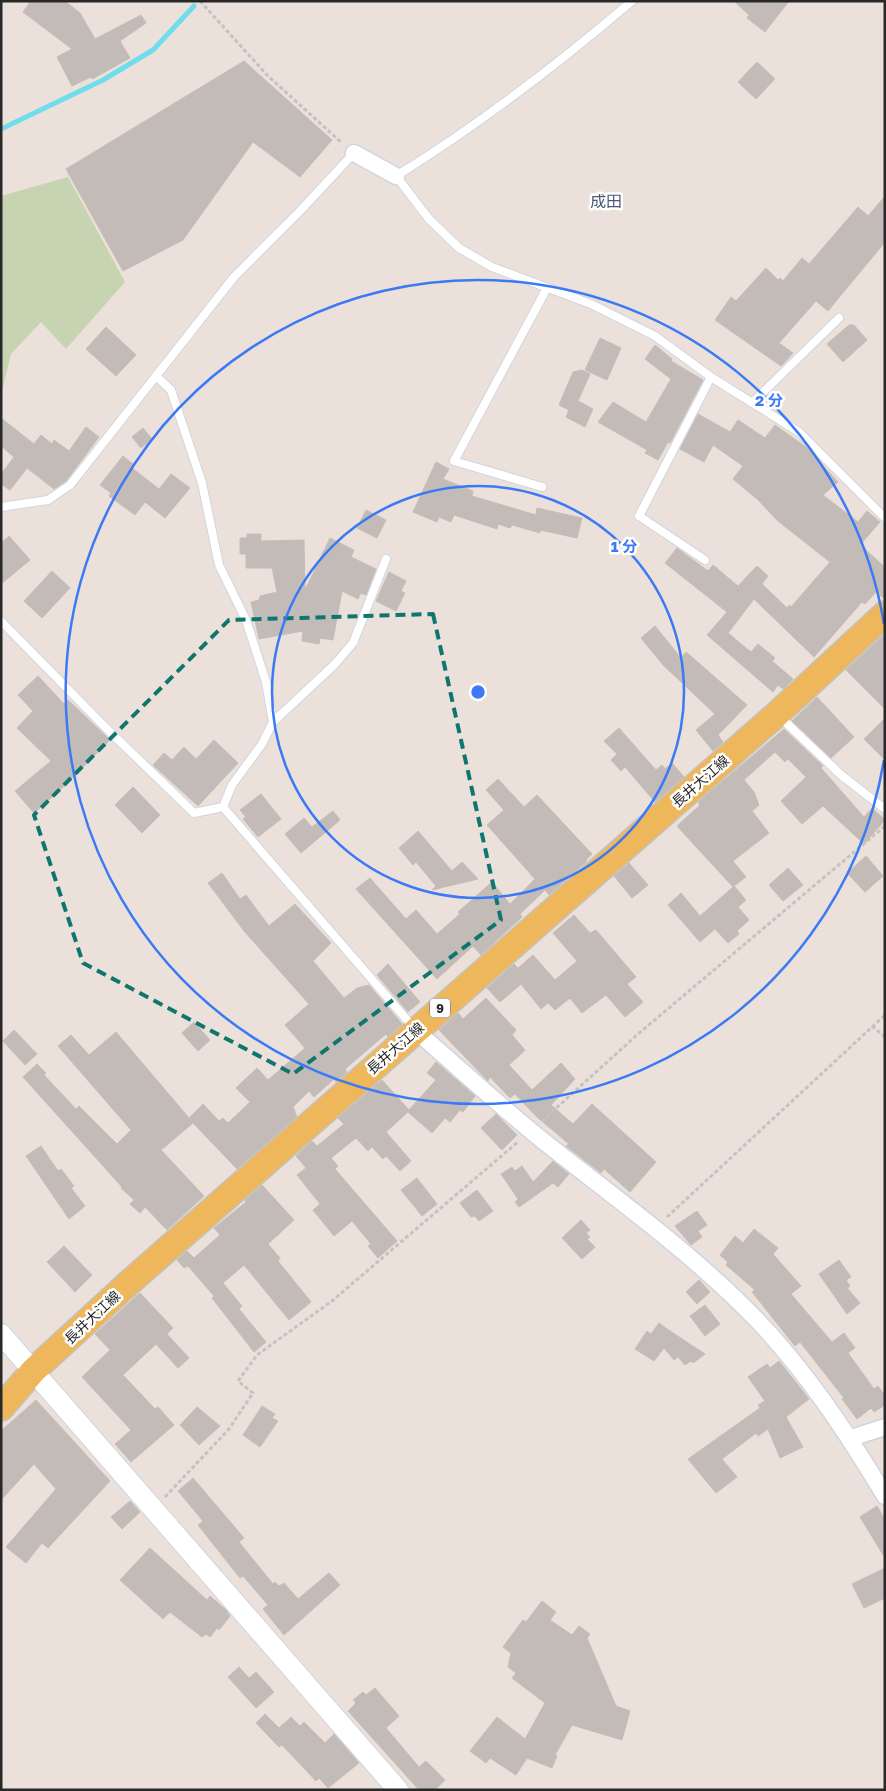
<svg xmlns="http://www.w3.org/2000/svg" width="886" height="1791" font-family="'Golos Text','Noto Sans JP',sans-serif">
<rect width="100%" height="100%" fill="#ebe1da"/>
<path fill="#c7d4b2" d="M68 177 125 282 66 349 41 322 11 354 1 395V196Z"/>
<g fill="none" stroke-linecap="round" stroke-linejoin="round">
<path stroke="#6eddec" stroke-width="5" d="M1 129 103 80 153 50 194 6"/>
</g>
<path fill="#c3bbb7" stroke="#c6bdb4" d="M31 1H65L80 13 95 39 141 15 146 23 120 41 130 58 92 79 91 77 72 86 57 57 72 49 23 12Z
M734 1H789L765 32 747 18 749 15Z
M244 61 332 140 300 177 253 142 183 240 123 271 66 169Z
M757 62 775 79 756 99 738 82Z
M885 196V242L828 311 816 301 779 343 793 353 781 366 715 320 731 297 736 301 766 268 778 280 780 278 783 281 802 258 809 264 858 207 868 216Z
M849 325H854L867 340 843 362 827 344Z
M106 327 136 355 116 376 86 349Z
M600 338 621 348 607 380 585 370Z
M655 345 672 359 671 361 703 380 670 443 668 442 658 460 645 453 647 450 598 422 613 402 646 422 671 379 645 359Z
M582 370 590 374 578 401 593 409 585 427 566 417 569 410 559 405 573 372Z
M698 414 730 432 738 420 765 438 775 425 806 447 838 482 823 495 858 522 867 511 880 522 860 545 885 567V599L876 592 865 604 862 602 814 657 754 599 728 633 751 652 758 644 775 658 772 661 793 679 783 689 778 685 773 692 707 635 727 612 665 563 677 548 708 571 713 565 738 586 757 566 768 576 762 584 787 608 789 605 791 607 830 562 778 521 757 499 733 479 743 466 713 445 704 462 680 449Z
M1 418 34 444 41 435 52 444 54 440 69 451 86 427 99 437 66 481 54 489 27 468 10 490 1 484V474L14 457 1 446Z
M143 428 152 439 141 448 132 437Z
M123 456 134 465 132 468 159 489 171 474 190 488 165 518 145 502 135 515 109 496 111 493 100 485Z
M436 462 449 469 443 479 473 491 472 496 536 515 537 508 582 518 577 538 540 530V533L512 525 510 528 498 524 497 529 454 515 451 522 439 517 437 522 413 512Z
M366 510 386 520 377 538 357 528Z
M247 534H261V541L304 540 305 590 330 538 354 550 351 557 376 569 366 595 361 593 358 599 342 591 333 640 320 638 319 644 302 641 303 631 259 639 251 602 259 600 260 596 277 592 272 568H246V554H240V538H247Z
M9 536 30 560 1 584V543Z
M52 571 70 588 42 618 24 601Z
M389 572 406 581 401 591 405 593 396 611 376 601Z
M655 626 681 658 686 652 747 705 718 735 723 742 713 751 696 730 715 714 663 665 641 638Z
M885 634V709L846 670Z
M38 676 64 704 68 700 110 740 62 788 34 813 15 791 51 761 17 728 33 711 18 695Z
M817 697 854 737 831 758 792 721Z
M885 718V760L864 739Z
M619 728 656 770 662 765 665 769 672 763 684 777 655 802 625 767 621 771 611 760 617 754 604 741Z
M784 729 823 766 821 768 864 817 872 808 885 820 864 844 823 806 802 824 781 801 806 777 788 759 785 762 775 752 744 780 754 792 759 805 752 811 769 833 733 861 746 877 734 886 746 900 738 907 749 920 737 931 739 934 728 943 715 929 700 942 668 905 681 893 700 916 733 887 677 826 700 805 698 802Z
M214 740 238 763 198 806 153 765 164 753 172 760 184 747 196 759Z
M498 779 524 807 537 795 592 854 586 860 587 861 549 895 545 890 520 914 522 917 481 955 473 946 437 979 356 889 370 878 406 919 416 910 437 934 460 914 458 912 492 882 510 904 535 879 487 825 504 810 486 790Z
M133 787 160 815 142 833 115 805Z
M261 794 281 819 258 837 243 819 246 817 240 810Z
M333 811 340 820 301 853 285 834 304 818 312 827Z
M418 831 452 871 462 862 478 879 432 890 436 886 416 862 413 865 399 848Z
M866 856 883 876 865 892 847 873Z
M629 863 648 885 632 898 614 876Z
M788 868 803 885 783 901 769 885Z
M222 873 240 899 246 895 269 926 295 904 331 943 313 961 344 998 357 988 369 985 402 1024 388 1037 386 1034 345 1069 347 1072 336 1082 334 1079 314 1097 309 1091 293 1107 297 1117 237 1169 193 1123 161 1150 204 1196 167 1230 145 1207 140 1213 130 1204 134 1200 121 1188 122 1187 23 1077 37 1064 46 1073 44 1075 76 1109 79 1106 117 1144 131 1130 58 1046 71 1035 89 1055 116 1032 189 1118 203 1104 219 1121 223 1118 228 1123 250 1102 236 1088 257 1068 268 1080 305 1048 285 1025 309 1004 244 931 208 883Z
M574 915 590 933 596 930 636 977 627 984 643 1002 625 1017 606 995 582 1013 570 998 555 1010 548 1003 541 1009 521 984 500 1002 487 988 514 964 518 968 533 955 555 980 577 961 553 933Z
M388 964 420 1002 408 1012 377 975Z
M486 998 516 1030 512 1035 525 1050 509 1065 532 1090 561 1063 575 1079 551 1105 573 1124 592 1104 656 1162 630 1192 604 1169 601 1173 566 1146 569 1144 537 1117 515 1094 510 1098 490 1077 488 1081 439 1030 458 1013 463 1019Z
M194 1022 210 1040 198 1051 182 1033Z
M14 1030 37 1054 25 1065 3 1041Z
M436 1062 475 1096 463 1112 460 1110 450 1122 445 1118 432 1133 408 1112 386 1132 411 1161 400 1171 386 1156 383 1159 372 1147 368 1151 356 1138 331 1158 338 1166 335 1169 397 1241 378 1258 368 1246 371 1244 352 1221 334 1236 313 1210 320 1204 297 1175 306 1168 296 1156 312 1141 317 1146 344 1124 338 1118 382 1080 409 1110 436 1080 427 1073Z
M496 1114 517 1135 502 1150 481 1128Z
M41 1146 58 1171 61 1169 74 1186 71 1188 85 1206 69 1219 26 1156Z
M553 1161 569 1174 558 1187 553 1183 519 1207 515 1202 518 1199 501 1174 512 1167 515 1171 522 1166 533 1182Z
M417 1178 437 1204 422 1216 401 1190Z
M262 1185 294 1220 268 1244 280 1258 278 1261 311 1302 289 1320 244 1265 223 1283 242 1306 239 1309 266 1342 254 1352 212 1298 214 1296 188 1266 184 1268 177 1260 187 1251 194 1258 220 1235 214 1228 246 1202 245 1200Z
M477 1190 493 1211 479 1221 475 1216 471 1217 460 1203Z
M697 1211 707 1225 698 1231 702 1237 691 1245 675 1226Z
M581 1220 590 1230 586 1233 590 1237 587 1239 595 1247 582 1259 562 1238Z
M754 1229 778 1248 773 1254 801 1286 791 1294 832 1342 844 1333 855 1348 848 1353 874 1389 878 1386 885 1396V1405L874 1412 871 1408 857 1419 842 1399 844 1398 800 1342 795 1346 752 1292 755 1290 726 1265 728 1262 720 1255 735 1236 743 1243Z
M64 1246 92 1275 75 1292 47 1262Z
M839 1260 851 1277 846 1280 850 1286 847 1288 860 1303 847 1314 819 1274Z
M699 1280 710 1292 697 1304 686 1292Z
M140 1293 173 1328 167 1334 189 1358 178 1368 156 1344 123 1375 155 1409 158 1407 174 1425 131 1462 115 1444 131 1430 82 1377 110 1350 95 1334Z
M705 1305 720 1324 705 1336 690 1316Z
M659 1323 670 1331 705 1354 693 1363 691 1361 685 1365 678 1357 674 1360 664 1348 654 1361 635 1349 647 1331 651 1334Z
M779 1361 809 1399 786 1417 803 1447 780 1458 768 1429 758 1436 756 1433 722 1459 737 1477 716 1493 688 1459 760 1408 758 1405 765 1401 748 1377 767 1364 770 1368Z
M36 1400 110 1481 48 1548 42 1543 26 1563 6 1547 56 1489 34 1464 1 1500V1431Z
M262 1406 275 1414 272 1418 278 1421 260 1447 243 1435Z
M197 1407 220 1426 199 1445 180 1425Z
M193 1478 244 1538 239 1542 273 1584 275 1582 279 1586 284 1583 298 1599 329 1573 340 1585 284 1635 263 1609 268 1605 243 1576 240 1578 198 1525 203 1521 178 1491Z
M130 1501 140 1512 122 1529 111 1517Z
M877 1506 885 1520V1558L860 1517Z
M150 1548 207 1600 210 1596 226 1610 230 1616 219 1630 217 1628 210 1637 206 1634 202 1637 170 1612 163 1619 120 1580Z
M885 1568V1598L864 1608 852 1584Z
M542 1601 556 1612 550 1620 572 1635 579 1626 590 1634 587 1638 616 1706 630 1711 622 1740 572 1725 555 1755 557 1756 552 1768 527 1758 516 1775 490 1758 486 1763 470 1751 497 1717 525 1739 545 1703 512 1678 516 1673 508 1667 511 1653 503 1647 523 1620 526 1622Z
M239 1667 249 1678 256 1672 274 1692 256 1708 228 1677Z
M375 1688 399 1716 386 1728 419 1767 426 1761 445 1780 435 1790H419L348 1711 356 1703 353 1700 363 1692 366 1695Z
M265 1714 279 1728 291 1717 300 1726 304 1722 325 1743 334 1734 359 1763 328 1788 319 1778 316 1781 282 1745 279 1747 256 1723Z"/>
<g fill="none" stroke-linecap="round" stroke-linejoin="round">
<g stroke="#cfd5e1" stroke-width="10">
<path id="service" d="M632 1C557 65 480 124 396 176L429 219 459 248 492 267 591 304 655 336 711 377 799 432 885 518
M156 376 171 390 202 483 219 565 246 620 266 682 273 722 262 744 232 785 223 807
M752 403 839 318
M542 487 454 461 547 288
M1 507 48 500 70 485 234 277 300 211 354 153
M705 560 639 516 711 377
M1 621 106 728 194 813 223 807 414 1028
M780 717 841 775 885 809
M273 722 335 664 353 643 386 559"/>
</g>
<g stroke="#cfd5e1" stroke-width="19">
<path id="minor" d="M354 153 396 176
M415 1030C459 1068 502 1108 547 1144 618 1200 692 1253 756 1319 807 1372 847 1433 885 1496
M851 1438 885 1427"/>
</g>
<g stroke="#cfd5e1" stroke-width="22">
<path id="tertiary" d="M1 1334 398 1790"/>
</g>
<g stroke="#c3c3c3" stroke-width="28">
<path id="primary" d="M1 1408 34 1370 131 1281 777 714 885 614"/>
</g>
<path stroke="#c3c3c3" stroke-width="3" stroke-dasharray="4 2.5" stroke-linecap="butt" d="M200 1 268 76 342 143
M872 1026 885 1037
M542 1121 638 1034 885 826
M667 1217 885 1015
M165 1497 229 1429 253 1393 238 1381 257 1355 332 1301 519 1141"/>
<use href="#service" stroke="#fff" stroke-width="8"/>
<use href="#minor" stroke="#fff" stroke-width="16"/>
<use href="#tertiary" stroke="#fff" stroke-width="20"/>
<use href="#primary" stroke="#eeb75c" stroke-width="25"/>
</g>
<path fill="none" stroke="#0f766e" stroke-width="4" stroke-dasharray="10 6" stroke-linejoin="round" d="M433 614 501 920 293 1074 83 963 34 815 229 620Z"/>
<g fill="none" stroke="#3b79f6" stroke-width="2.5">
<circle cx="478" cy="692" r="206"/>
<path d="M884 760A412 412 0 1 1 884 624"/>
</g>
<g text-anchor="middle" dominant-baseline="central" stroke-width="5" stroke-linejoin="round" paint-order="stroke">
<rect fill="#fff" stroke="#686868" stroke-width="1" x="430" y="998.5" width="20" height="19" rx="4"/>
<g font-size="12" font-weight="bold" fill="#282828">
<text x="440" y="1008">9</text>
</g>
<g font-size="14" fill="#282828" stroke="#fff">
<text transform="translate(700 781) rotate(-41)">長井大江線</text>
<text transform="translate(395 1048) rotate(-41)">長井大江線</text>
<text transform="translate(92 1317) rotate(-43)">長井大江線</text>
</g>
<g font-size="16" fill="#4a5978" stroke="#fff">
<text x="606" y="201">成田</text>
</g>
</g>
<circle cx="478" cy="692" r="8" fill="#3b79f6" stroke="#fff" stroke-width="2.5"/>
<g font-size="15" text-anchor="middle" font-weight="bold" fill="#3b79f6" stroke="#fff" stroke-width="5" stroke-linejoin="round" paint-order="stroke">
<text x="769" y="406">2 分</text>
<text x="624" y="552">1 分</text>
</g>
<rect width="886" height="1791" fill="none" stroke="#282828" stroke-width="5"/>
</svg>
